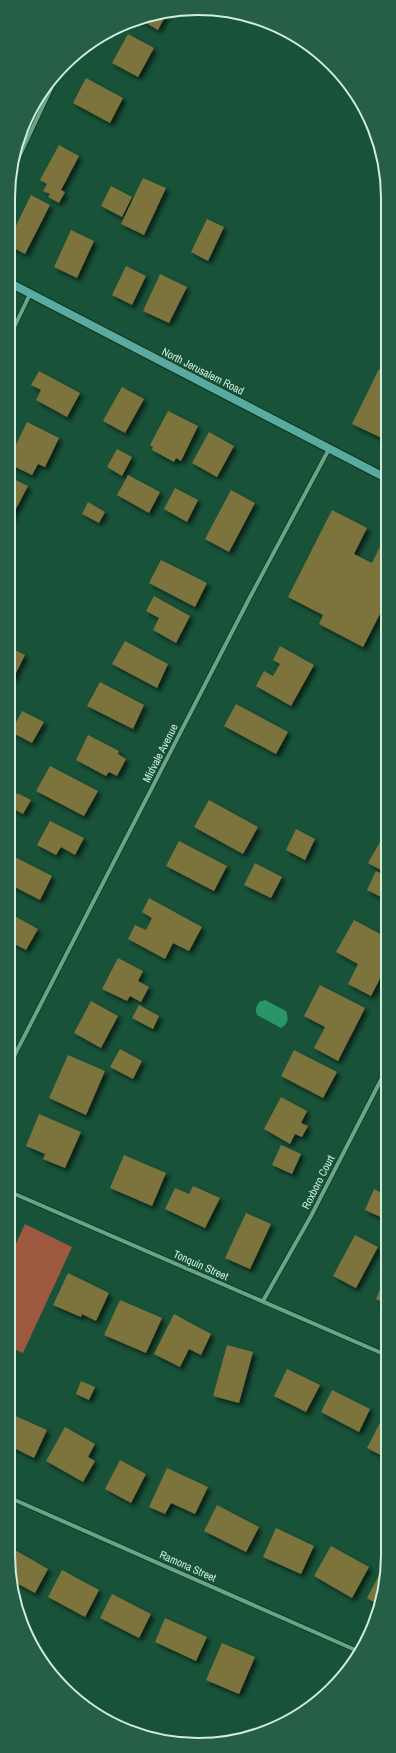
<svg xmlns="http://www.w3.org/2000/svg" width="396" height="1753" font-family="'Archivo Narrow',sans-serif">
<defs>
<filter id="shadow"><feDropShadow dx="3.5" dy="3.5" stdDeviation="2" flood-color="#0009"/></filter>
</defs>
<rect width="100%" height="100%" fill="#185239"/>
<path fill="#9c5940" d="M25 1224 72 1247 23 1353 8 1346V1261Z"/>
<path fill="#2b9569" d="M265 1000 286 1011C289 1019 288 1024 281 1028L257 1015C255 1010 256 1007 259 1002Z"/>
<path fill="#7b733e" filter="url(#shadow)" d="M167 13 158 30 139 19 149 14Z
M128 34 154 48 138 77 112 63Z
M86 78 123 98 110 123 73 103Z
M59 145 79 156 61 190 65 192 59 203 48 197 50 194 43 191 47 184 40 180Z
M143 178 166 188 144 235 121 224Z
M111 186 132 197 122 217 101 206Z
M31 195 50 205 25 254 10 246V238Z
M207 219 224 227 208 261 191 252Z
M71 230 94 241 77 278 54 267Z
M126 266 146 276 132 305 112 295Z
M160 274 187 287 169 323 143 311Z
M379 369 386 372V440L352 424Z
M39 371 80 393 67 417 36 400 41 390 31 385Z
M122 387 144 399 125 433 103 421Z
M168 411 198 426 181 461 176 458 174 462 152 450 153 447 150 445Z
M27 422 59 438 45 467 38 464 32 475 9 464V459Z
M209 432 234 446 217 477 192 463Z
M117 449 132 457 122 476 107 467Z
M128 475 160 492 149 513 117 495Z
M9 477 28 486 9 522Z
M175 488 198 500 187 522 164 509Z
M231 490 255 503 229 552 205 539Z
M88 502 105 512 99 523 82 514Z
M332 510 367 528 354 554 372 563 386 534V614L381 612 363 647 319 624 323 615 288 597Z
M161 560 207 583 195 607 149 583Z
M154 596 190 616 176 643 153 630 159 618 146 611Z
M125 641 168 664 157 688 112 664Z
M280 646 314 665 291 706 256 686 264 671 273 676 280 664 273 660Z
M9 647 25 655 13 679 9 678Z
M100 682 144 705 133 729 87 706Z
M236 704 288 732 276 754 224 726Z
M22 711 44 722 32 743 11 732Z
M88 735 119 751 118 754 126 759 117 776 109 772 106 776 76 760Z
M50 766 98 791 84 816 36 791Z
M17 793 31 800 23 814 10 807Z
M209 800 258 827 243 854 194 827Z
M50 821 84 838 75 855 61 847 56 855 37 845Z
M296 829 315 839 305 860 286 850Z
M384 835 386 836V873L368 863Z
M179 841 227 866 214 891 166 866Z
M11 855 52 876 40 900 9 884V859Z
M255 863 282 877 271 898 244 885Z
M376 871 386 876V892L383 898 367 890Z
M149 898 202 927 189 951 173 943 165 959 128 939 135 925 146 930 152 918 142 912Z
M9 913 38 929 26 950 9 941Z
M354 920 386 937V967L371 996 348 984 358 964 336 952Z
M118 958 143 971 138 981 149 987 141 1002 130 996 127 1001 102 989Z
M320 985 365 1008 338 1061 314 1048 325 1027 304 1016Z
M91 1001 118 1016 101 1048 74 1033Z
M139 1005 159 1016 153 1029 132 1018Z
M120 1049 142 1061 133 1079 110 1067Z
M294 1050 337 1072 323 1098 281 1076Z
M68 1055 105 1071 86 1115 49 1098Z
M281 1097 307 1111 301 1123 308 1126 302 1137 295 1134 290 1144 264 1129Z
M39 1114 81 1132 65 1168 43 1159 45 1154 26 1146Z
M281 1145 301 1154 292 1174 272 1165Z
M124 1155 166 1173 152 1206 110 1188Z
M193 1186 220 1198 205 1228 165 1209 175 1188 189 1194Z
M374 1189 386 1195 385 1219 365 1210Z
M246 1213 271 1224 250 1269 225 1258Z
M355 1235 378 1247 356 1288 333 1276Z
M68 1273 109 1293 96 1321 82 1314 81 1317 53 1305Z
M386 1274V1304L376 1299Z
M120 1300 162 1318 146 1353 104 1335Z
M174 1314 211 1334 201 1355 189 1349 180 1367 154 1354Z
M227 1345 253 1352 239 1403 213 1396Z
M287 1369 320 1385 306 1412 274 1396Z
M81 1381 95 1387 89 1400 76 1394Z
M332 1390 370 1409 359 1432 321 1412Z
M9 1413 47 1430 34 1458 8 1445Z
M385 1413 386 1414V1458L367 1448Z
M65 1427 95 1444 88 1457 95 1461 83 1482 46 1461Z
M120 1460 146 1474 131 1503 105 1489Z
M167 1468 208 1487 195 1514 171 1503 165 1514 149 1507Z
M217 1505 259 1527 246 1552 204 1531Z
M276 1528 314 1546 301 1574 263 1557Z
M8 1546 48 1569 35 1593 13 1581 8 1555Z
M331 1546 369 1567 352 1598 314 1576Z
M385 1564 386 1580 378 1605 367 1598Z
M62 1570 99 1590 85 1617 48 1597Z
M112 1594 151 1614 139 1638 100 1618Z
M165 1618 207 1637 196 1661 155 1642Z
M222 1643 255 1657 239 1694 206 1680Z"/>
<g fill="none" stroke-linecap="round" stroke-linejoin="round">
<g stroke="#083522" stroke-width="5.5">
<path id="street" d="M10 176 57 76
M9 338 30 294
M9 1066 249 599 329 449
M8 1191 386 1355
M263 1301 311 1216 386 1070
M8 1497 360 1652"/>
</g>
<g stroke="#083522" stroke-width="10">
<path id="secondary" d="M10 283 386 478"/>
</g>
<use href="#street" stroke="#6ba386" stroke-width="4"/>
<use href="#secondary" stroke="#5baaa0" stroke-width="8"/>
</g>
<g text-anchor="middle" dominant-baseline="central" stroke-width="3.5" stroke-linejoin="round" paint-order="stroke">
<g font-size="11" fill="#d0eddd" stroke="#185239">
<text transform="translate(203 371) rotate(27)">North Jerusalem Road</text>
<text transform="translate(160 753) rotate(-63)">Midvale Avenue</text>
<text transform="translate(318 1182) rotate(-63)">Roxboro Court</text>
<text transform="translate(201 1265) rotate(24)">Tonquin Street</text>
<text transform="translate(188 1566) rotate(24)">Ramona Street</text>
</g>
</g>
<path d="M0 0H396V1753H0ZM198 15H198A183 183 0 0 1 381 198V1555A183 183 0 0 1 198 1738H198A183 183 0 0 1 15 1555V198A183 183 0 0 1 198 15Z" fill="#275e46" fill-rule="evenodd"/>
<path fill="none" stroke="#d0eddd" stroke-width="2" d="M198 15H198A183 183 0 0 1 381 198V1555A183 183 0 0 1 198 1738H198A183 183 0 0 1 15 1555V198A183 183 0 0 1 198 15Z"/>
</svg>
